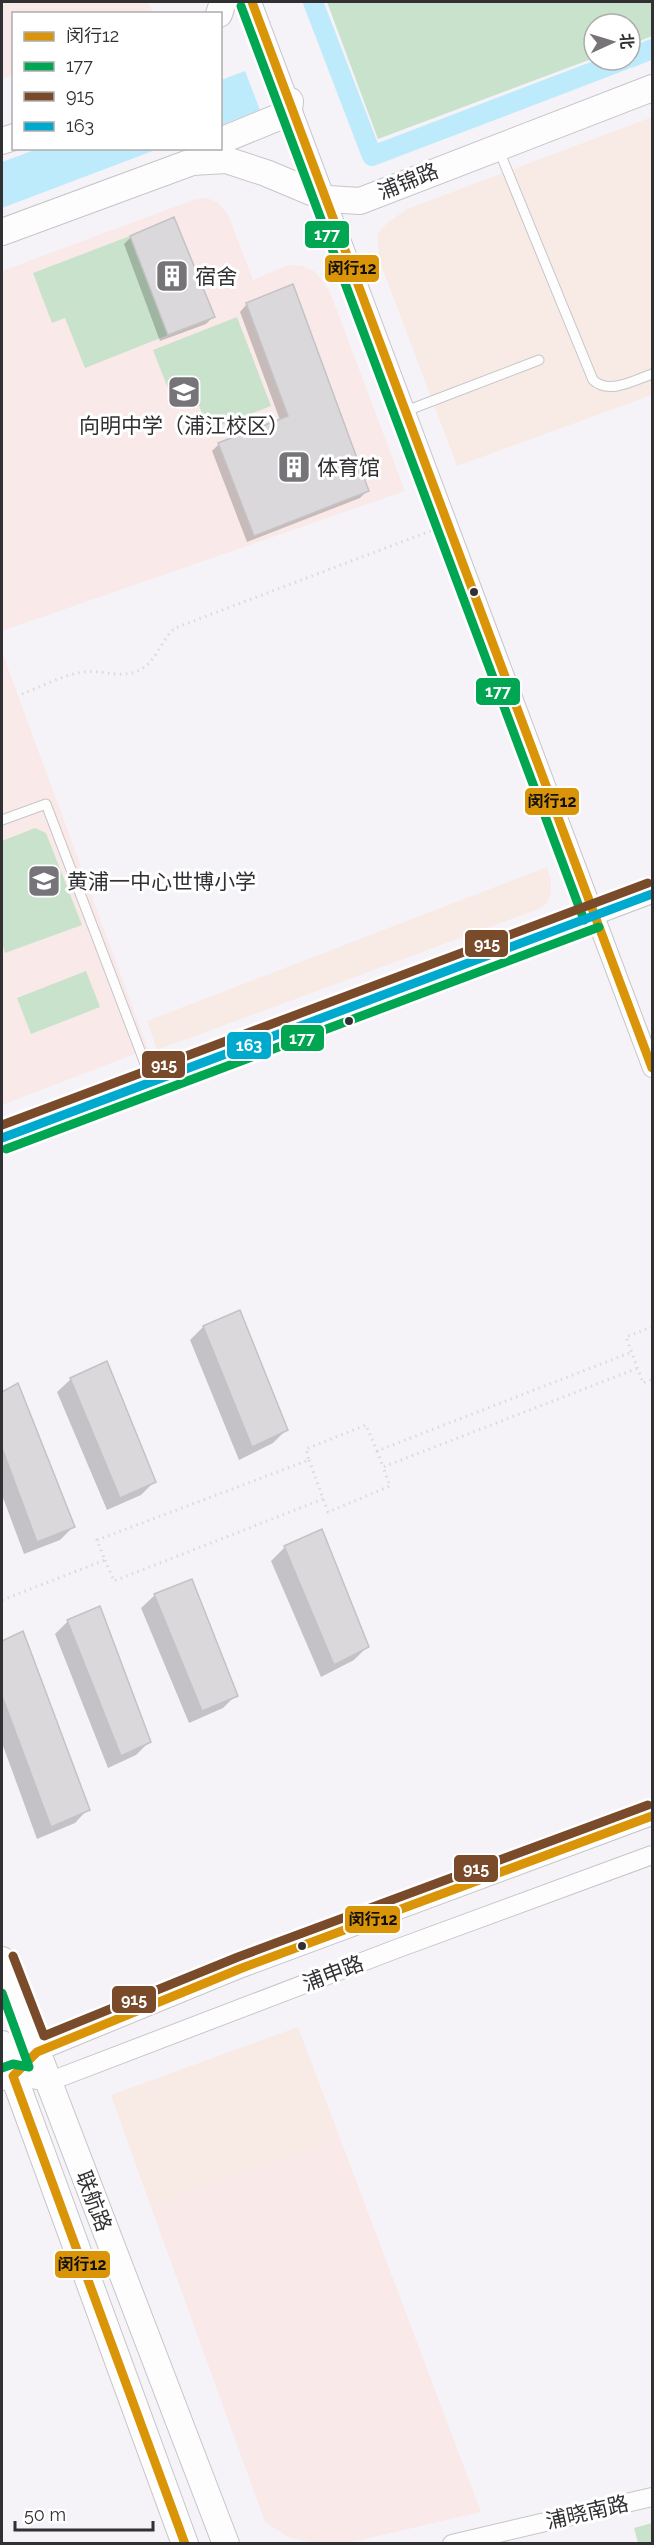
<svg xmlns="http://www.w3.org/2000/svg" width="654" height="2545" font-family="Raleway,'Noto Sans SC',sans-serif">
<rect width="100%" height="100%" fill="#f5f3f8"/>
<path fill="#f8ebe6" d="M652 117V395L457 466 380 262 377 235 386 224 407 209Z
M547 867 551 881V894L546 904 536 910 157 1050 147 1021Z
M298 2027 340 2138 151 2207 111 2095Z"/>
<path fill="#f9eae9" d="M2 2H148L153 13 14 14 13 75 2 79Z
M206 198 217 202 228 214 253 280 288 265 302 266 314 271 322 280 330 292 405 491 2 631V271L193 200Z
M2 652 148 1049 2 1105Z
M340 2138 481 2512 348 2543H314L288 2537 265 2522 151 2207Z"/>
<path fill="#c8e2cb" d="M327 2H652V36L630 45V24H594V58L378 139Z
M130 236 168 335 85 368 65 318 52 323 33 273Z
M237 317 271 406 209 430 195 396 174 404 153 350Z
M35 828 46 833 82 925 5 953 2 942V841Z
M86 971 100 1007 31 1034 17 998Z
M652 2523V2543H638L634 2528Z"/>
<path fill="#beebfb" d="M245 71 260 110 221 125V80Z
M37 149V148L158 149 2 208V162Z"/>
<path fill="#0003" d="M131 237 213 317 206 324 160 341 124 244Z
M247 304 367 491 360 498 247 542 212 451 219 444 280 420 240 312Z
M239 1312 286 1430 273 1443 239 1460 190 1340 203 1327Z
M71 1379 154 1482 141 1495 107 1510 57 1392Z
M17 1385 73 1527 60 1540 24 1554 2 1495V1394Z
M322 1531 367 1647 354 1660 321 1677 271 1561 284 1548Z
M155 1595 236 1695 223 1708 189 1723 141 1608Z
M68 1621 149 1742 136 1755 108 1768 55 1634Z
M22 1633 88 1809 75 1823 37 1839 2 1743V1642Z"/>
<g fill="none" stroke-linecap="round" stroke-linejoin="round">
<path stroke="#beebfb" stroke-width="20" d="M313 2 372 156 624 60
M630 58 652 49"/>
</g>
<path fill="#dad8db" stroke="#c3c2c4" stroke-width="1.5" d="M174 217 215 317 168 335 130 236Z
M293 284 369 491 254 536 218 443 288 416 246 303Z
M240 1310 288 1430 252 1447 203 1326Z
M107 1361 156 1482 120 1498 70 1378Z
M18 1383 75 1527 37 1542 2 1448V1392Z
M322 1529 369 1647 334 1665 284 1546Z
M192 1579 238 1696 202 1711 154 1594Z
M100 1606 151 1742 121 1756 67 1620Z
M23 1631 90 1810 51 1827 2 1696V1641Z"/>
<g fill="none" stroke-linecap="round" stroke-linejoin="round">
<g stroke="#c6c5c8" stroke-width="11">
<path id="lane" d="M498 148 593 380C609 395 635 380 652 374
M406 411 539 360
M2 820 46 804 152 1082"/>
</g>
<g stroke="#c6c5c8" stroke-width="20">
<path id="street" d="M252 2 652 1068
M2 1138 652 894
M13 2076 48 2082 396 1949 652 1855
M2 2081 13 2076 37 2052 242 1968 652 1816
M452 2544 652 2497"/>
</g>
<g stroke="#c6c5c8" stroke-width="28">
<path id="secondary" d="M219 14 223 2
M2 141 14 137
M220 141 286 114 289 111 290 101
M2 232 192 162 226 160 266 173 328 199 360 201 652 88
M2 1960 226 2544
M2 2044 185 2544"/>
</g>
<path stroke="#dadadb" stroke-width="3" stroke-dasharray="1.5 4.5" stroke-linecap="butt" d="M22 694C41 687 64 674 84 672 104 669 124 681 143 668 157 659 162 639 175 628L433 530
M652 1327 626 1337 643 1383 652 1379
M377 1451 383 1467 638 1368
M309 1460 328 1512 390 1486 383 1467
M105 1560 114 1581 323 1499
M2 1600 105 1560 97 1540 309 1460 306 1449 366 1425 377 1451 632 1352"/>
<use href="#lane" stroke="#fefdfe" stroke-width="9"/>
<use href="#street" stroke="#fefdfe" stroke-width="18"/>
<use href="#secondary" stroke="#fefdfe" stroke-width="26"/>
<g stroke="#fff" stroke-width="14">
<path id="bus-1" d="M252 2 652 1068
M185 2544 13 2076 37 2052 242 1968 652 1816"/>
</g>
<g stroke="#fff" stroke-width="14">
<path id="bus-2" d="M241 6 584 920
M6 1149 599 927
M2 1993 29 2067 13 2064 2 2068"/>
</g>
<g stroke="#fff" stroke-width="14">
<path id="bus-3" d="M2 1125 648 883
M13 1956 44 2036 238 1957 648 1805"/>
</g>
<g stroke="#fff" stroke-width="14">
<path id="bus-4" d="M2 1138 652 894"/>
</g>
<use href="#bus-1" stroke="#d99408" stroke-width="9"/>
<use href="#bus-2" stroke="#00a651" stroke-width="9"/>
<use href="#bus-3" stroke="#7a4b2a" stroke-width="9"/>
<use href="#bus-4" stroke="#00a9ce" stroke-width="9"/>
</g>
<defs>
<g id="building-square" transform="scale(1.725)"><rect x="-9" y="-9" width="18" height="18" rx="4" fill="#767478" stroke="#fff"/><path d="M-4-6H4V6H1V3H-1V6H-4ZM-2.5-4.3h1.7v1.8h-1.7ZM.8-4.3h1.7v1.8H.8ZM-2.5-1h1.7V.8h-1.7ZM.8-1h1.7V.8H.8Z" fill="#fff"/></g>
<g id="school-square" transform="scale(1.725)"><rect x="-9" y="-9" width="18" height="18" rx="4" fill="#767478" stroke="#fff"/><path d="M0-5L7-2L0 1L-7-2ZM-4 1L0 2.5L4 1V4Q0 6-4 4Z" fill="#fff"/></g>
</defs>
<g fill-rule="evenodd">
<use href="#building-square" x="172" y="276"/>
<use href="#school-square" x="184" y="392"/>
<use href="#building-square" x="294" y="467"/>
<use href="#school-square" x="44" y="881"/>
</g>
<g fill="#313033" stroke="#fff" stroke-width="2">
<circle cx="474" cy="592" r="5"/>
<circle cx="349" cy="1021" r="5"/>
<circle cx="302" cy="1946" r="5"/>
</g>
<g text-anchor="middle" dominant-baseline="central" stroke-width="6" stroke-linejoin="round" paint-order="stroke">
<g font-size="21" fill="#313033" stroke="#fff">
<text transform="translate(408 181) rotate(-22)">浦锦路</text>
<text transform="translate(333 1973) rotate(-21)">浦申路</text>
<text transform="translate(94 2201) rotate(69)">联航路</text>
<text transform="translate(587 2512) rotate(-13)">浦晓南路</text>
</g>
<g font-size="21" fill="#313033" stroke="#fff" text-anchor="start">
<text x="195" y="276">宿舍</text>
<text x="184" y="425" text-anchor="middle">向明中学（浦江校区）</text>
<text x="317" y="467">体育馆</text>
<text x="67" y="881">黄浦一中心世博小学</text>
</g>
</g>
<g stroke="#fff" stroke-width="2">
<rect x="304" y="220" width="46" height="29" rx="6" fill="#00a651"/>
<rect x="324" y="254" width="56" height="29" rx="6" fill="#d99408"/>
<rect x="475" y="677" width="46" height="29" rx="6" fill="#00a651"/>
<rect x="524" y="787" width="56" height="29" rx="6" fill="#d99408"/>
<rect x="464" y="929" width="45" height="29" rx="6" fill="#7a4b2a"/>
<rect x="280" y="1024" width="45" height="28" rx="6" fill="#00a651"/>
<rect x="226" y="1031" width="46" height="29" rx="6" fill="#00a9ce"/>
<rect x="141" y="1050" width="45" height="29" rx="6" fill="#7a4b2a"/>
<rect x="453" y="1854" width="46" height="29" rx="6" fill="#7a4b2a"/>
<rect x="344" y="1905" width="57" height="29" rx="6" fill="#d99408"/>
<rect x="111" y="1985" width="46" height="29" rx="6" fill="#7a4b2a"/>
<rect x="54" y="2250" width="57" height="29" rx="6" fill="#d99408"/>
</g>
<g font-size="16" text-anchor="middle" font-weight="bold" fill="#fff">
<text x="327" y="240">177</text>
<text x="498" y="697">177</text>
<text x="487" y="949">915</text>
<text x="302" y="1044">177</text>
<text x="249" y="1051">163</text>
<text x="164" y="1070">915</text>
<text x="476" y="1874">915</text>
<text x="134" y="2005">915</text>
</g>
<g font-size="16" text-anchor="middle" font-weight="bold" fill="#111">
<text x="352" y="274">闵行12</text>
<text x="552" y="807">闵行12</text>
<text x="373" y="1925">闵行12</text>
<text x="82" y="2270">闵行12</text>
</g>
<rect width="654" height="2545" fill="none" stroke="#313033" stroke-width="6"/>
<rect x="12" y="12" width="210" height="138" fill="#ffffff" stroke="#adacad" stroke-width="1.5"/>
<rect x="24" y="32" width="30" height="9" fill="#d99408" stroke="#adacad" stroke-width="1.5"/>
<text x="66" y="42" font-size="18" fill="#313033">闵行12</text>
<rect x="24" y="62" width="30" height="9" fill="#00a651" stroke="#adacad" stroke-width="1.5"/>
<text x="66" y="72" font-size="18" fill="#313033">177</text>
<rect x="24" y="92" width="30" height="9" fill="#7a4b2a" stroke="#adacad" stroke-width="1.5"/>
<text x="66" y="102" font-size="18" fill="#313033">915</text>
<rect x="24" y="122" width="30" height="9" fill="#00a9ce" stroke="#adacad" stroke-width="1.5"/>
<text x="66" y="132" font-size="18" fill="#313033">163</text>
<g transform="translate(612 42) rotate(86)"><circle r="28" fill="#ffffff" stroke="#adacad" stroke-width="1.5"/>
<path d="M0-4.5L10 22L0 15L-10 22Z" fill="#767478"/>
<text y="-9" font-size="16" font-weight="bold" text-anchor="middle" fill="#313033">北</text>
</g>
<path d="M15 2521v9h138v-9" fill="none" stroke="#313033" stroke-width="3"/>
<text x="24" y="2521" font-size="18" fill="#313033" stroke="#ffffff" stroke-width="4.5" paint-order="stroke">50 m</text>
</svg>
